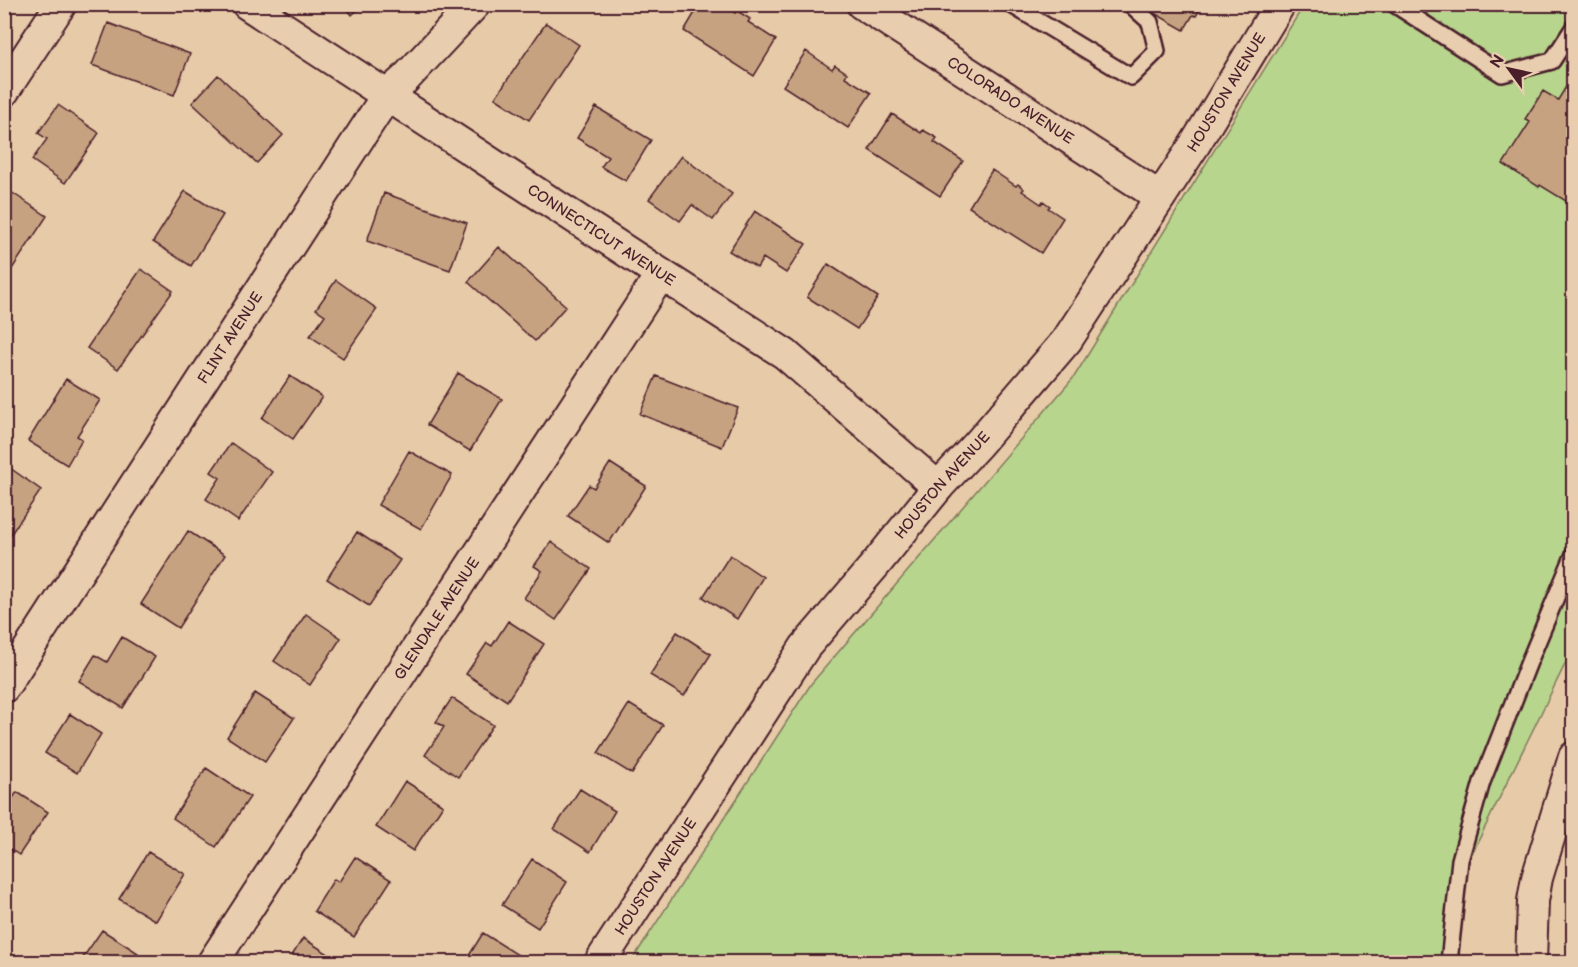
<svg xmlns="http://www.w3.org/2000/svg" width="1578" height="967" font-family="'Balsamiq Sans',sans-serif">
<rect width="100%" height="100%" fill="#e7caa8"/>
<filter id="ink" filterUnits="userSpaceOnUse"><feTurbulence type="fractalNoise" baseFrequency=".0167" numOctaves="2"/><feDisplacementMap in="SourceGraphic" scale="12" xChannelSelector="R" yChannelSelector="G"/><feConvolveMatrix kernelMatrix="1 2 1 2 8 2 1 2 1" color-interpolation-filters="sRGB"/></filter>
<g filter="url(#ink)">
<path fill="#b7d58d" stroke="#807a5c" stroke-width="1.5" d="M1304 5H1573V648L1467 864 1455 962H631L811 684 1074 377Z"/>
<path fill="#c6a281" stroke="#4a1f2b" stroke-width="1.5" d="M343 4H364L352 15Z
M700 4H722L735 13 736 10 750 19 748 22 776 40 754 76 684 31Z
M1150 4H1199L1202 6 1196 16 1193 15 1184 30 1147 9Z
M108 23 190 54 174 95 92 65Z
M546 23 579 45 529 120 495 98Z
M806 51 832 69 835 65 847 73 845 77 871 93 848 128 783 86Z
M218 75 283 135 257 163 192 103Z
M1567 85 1574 89V206L1540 185 1539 187 1503 164 1530 122 1525 119 1543 91 1558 100Z
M58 105 99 133 65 183 32 160 47 139 38 133Z
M596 107 651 140 626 181 601 167 608 157 577 138Z
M892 114 921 133 923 130 937 138 934 142 963 161 940 196 869 150Z
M681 156 732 194 713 220 692 205 680 221 649 199Z
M992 170 1016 186 1018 184 1024 189 1022 191 1041 204 1043 201 1050 206 1048 208 1063 218 1041 253 969 207Z
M185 191 223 215 191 266 153 242Z
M11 192 47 216 4 281V202Z
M384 193 467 223 450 270 367 241Z
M755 211 806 244 786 273 763 258 757 268 729 251Z
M499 247 566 306 535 341 468 282Z
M828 264 878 297 857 329 807 297Z
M141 269 173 291 118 369 87 348Z
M336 280 377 309 343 358 310 336 325 315 316 309Z
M458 373 502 399 470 451 427 425Z
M290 376 322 397 293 439 262 418Z
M656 376 738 408 722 447 640 414Z
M66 379 100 400 77 436 82 439 67 465 28 441Z
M231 443 272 472 238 521 206 499 220 478 211 472Z
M409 451 452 475 421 529 378 505Z
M610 463 646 486 609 543 568 516 589 485 594 488Z
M10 468 41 490 4 544V477Z
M188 531 225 555 178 628 141 604Z
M357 532 400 560 369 606 327 579Z
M551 542 591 569 556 620 524 598 542 571 534 566Z
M730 555 763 577 737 619 703 597Z
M306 614 341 638 310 685 274 661Z
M508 621 544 644 507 701 466 674 487 643 492 646Z
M677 632 711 654 684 696 650 675Z
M122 637 155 657 123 708 79 681 95 655 107 662Z
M255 693 294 718 265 762 227 737Z
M452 698 493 725 458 777 425 755 444 727 436 722Z
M629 704 663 725 632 774 598 753Z
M70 714 101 734 77 773 45 753Z
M206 768 250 797 216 847 173 818Z
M405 781 443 805 413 851 376 827Z
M580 789 615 811 590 852 554 829Z
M17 792 48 812 19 855 4 845V811Z
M148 852 185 874 156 921 119 899Z
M355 857 391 880 354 937 314 911 334 879 339 882Z
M532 859 567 882 538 928 502 905Z
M102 930 138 953 132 962H80Z
M483 933 526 960 525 962H465Z
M303 938 341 962H288Z"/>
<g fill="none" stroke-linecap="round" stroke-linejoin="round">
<g stroke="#4a1f2b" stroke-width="20">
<path id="service" d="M1010 4 1131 77 1157 51 1150 22 1130 4
M1394 4 1502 74 1552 61 1574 27
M1449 962 1460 860 1482 782 1529 662 1574 554"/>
</g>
<g stroke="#4a1f2b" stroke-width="34">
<g id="minor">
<path id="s1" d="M247 4 661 274 785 354 938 487"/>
<path id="s2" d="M862 4 1160 197"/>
<path d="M4 91 61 4"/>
<path id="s3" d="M4 687 387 95 405 79 475 4"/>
<path id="s4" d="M213 962 661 274"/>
<path id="s5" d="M600 962 805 647 875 565 938 487 978 444 1067 340 1195 144 1280 4"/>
<path d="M1531 962 1533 901 1537 878 1574 757"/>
</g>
</g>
<use href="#service" stroke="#e8cdaf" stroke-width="15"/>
<use href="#minor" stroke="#e8cdaf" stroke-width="30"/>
</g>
</g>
<g text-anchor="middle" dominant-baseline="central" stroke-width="4.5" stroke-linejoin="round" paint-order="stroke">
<g font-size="15" fill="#4a1f2b" stroke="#e8cdaf">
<text stroke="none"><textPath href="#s5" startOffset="1074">HOUSTON AVENUE</textPath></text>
<text stroke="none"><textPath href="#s2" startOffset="177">COLORADO AVENUE</textPath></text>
<text stroke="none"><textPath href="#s1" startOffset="423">CONNECTICUT AVENUE</textPath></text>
<text stroke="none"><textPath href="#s3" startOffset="416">FLINT AVENUE</textPath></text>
<text stroke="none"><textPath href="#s5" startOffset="588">HOUSTON AVENUE</textPath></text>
<text stroke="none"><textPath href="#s4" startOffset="410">GLENDALE AVENUE</textPath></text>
<text stroke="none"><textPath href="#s5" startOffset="102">HOUSTON AVENUE</textPath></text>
</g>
</g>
<rect width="1578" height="967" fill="none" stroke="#e8cdaf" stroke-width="24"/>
<rect x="12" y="12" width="1554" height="943" fill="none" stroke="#4a1f2b" stroke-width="2" filter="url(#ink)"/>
<g transform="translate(1509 69) rotate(303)" stroke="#e8cdaf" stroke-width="4.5" paint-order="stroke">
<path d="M0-4.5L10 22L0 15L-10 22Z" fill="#4a1f2b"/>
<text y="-9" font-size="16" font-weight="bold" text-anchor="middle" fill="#4a1f2b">N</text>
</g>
</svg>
